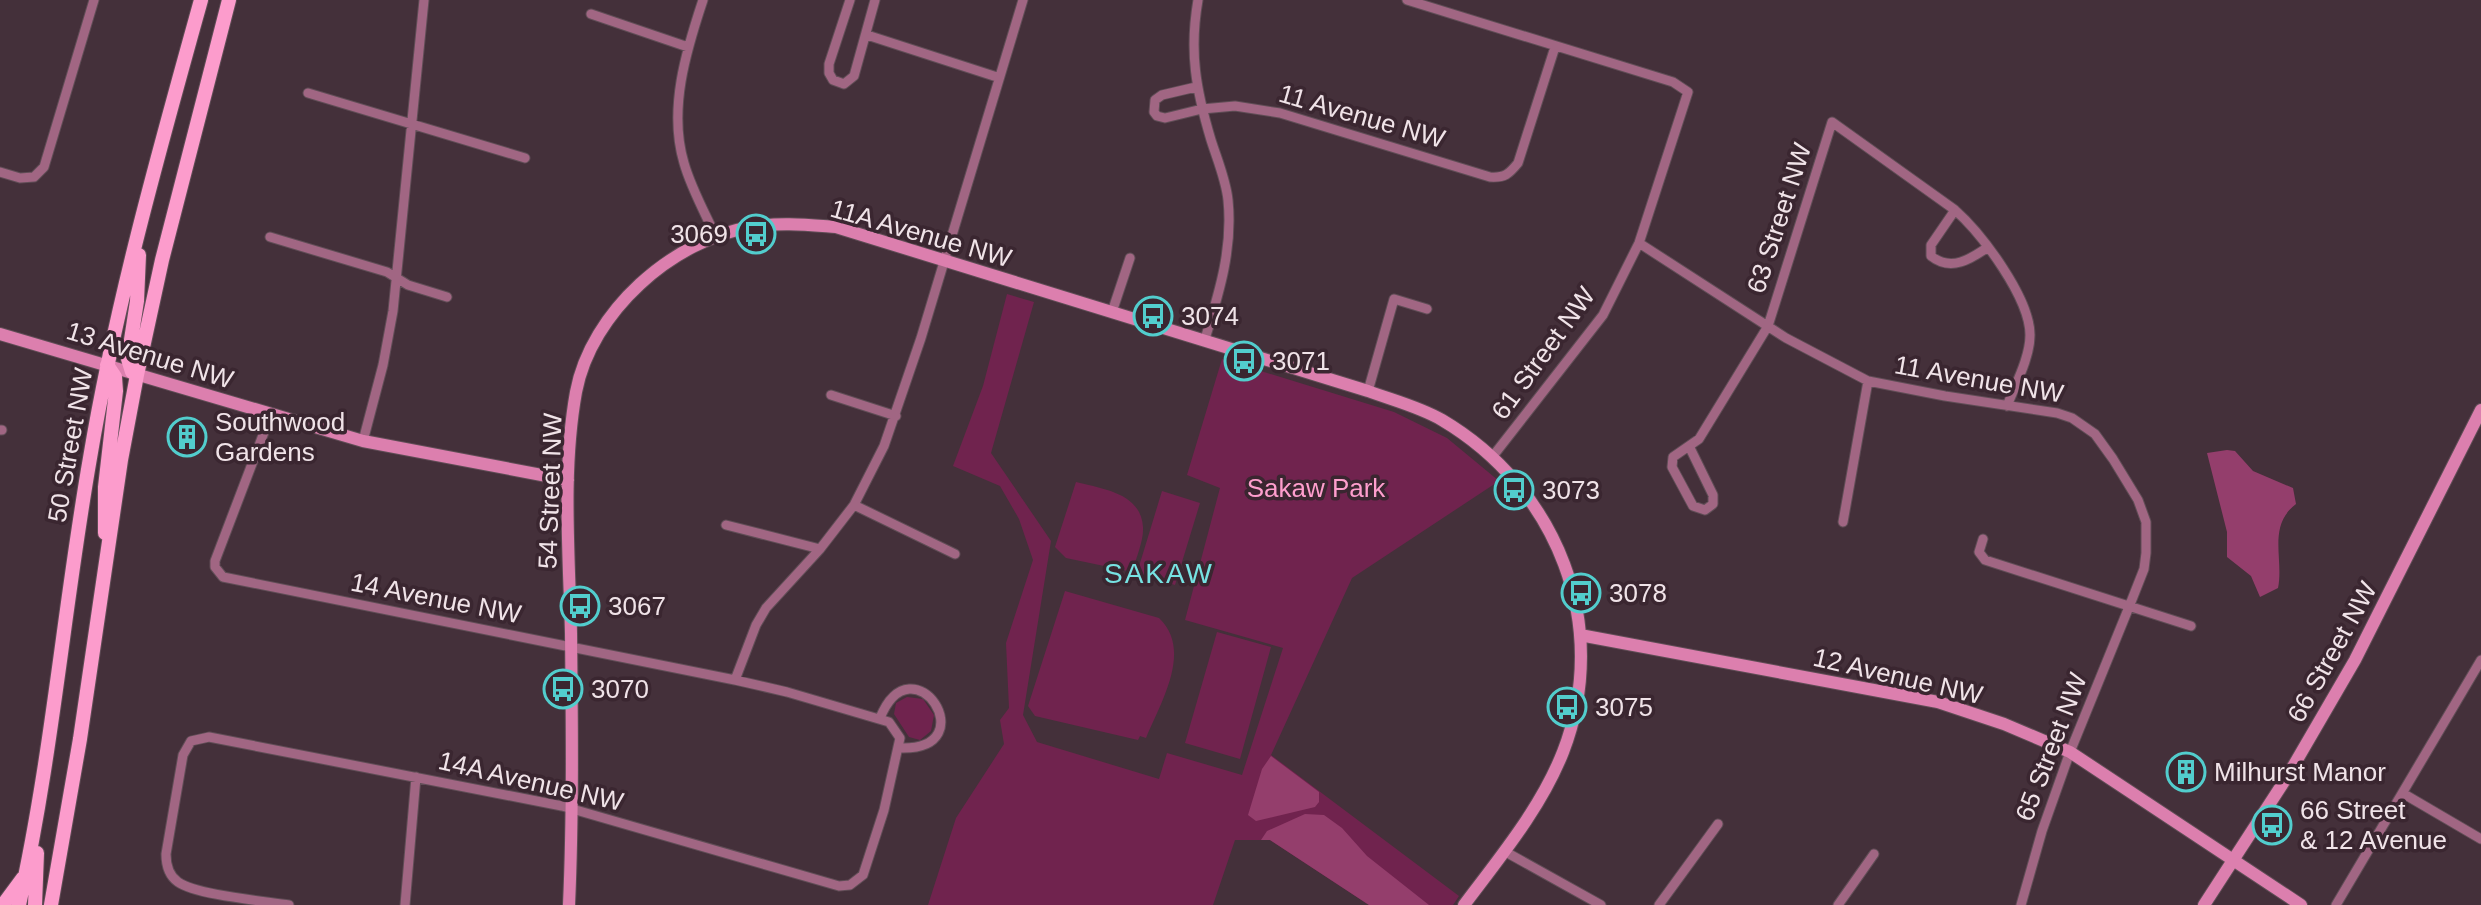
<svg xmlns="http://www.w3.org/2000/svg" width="2481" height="905" font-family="Helvetica,sans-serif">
<rect width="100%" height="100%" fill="#44303a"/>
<path fill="#70234e" d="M1007 294 1034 302 991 453 1051 541 1023 715 1037 742 1159 779 1167 753 1242 775 1283 648 1185 620 1220 488 1187 475 1222 359 1394 412 1447 438 1499 481 1352 578 1271 755 1459 896 1453 905H1369L1270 840H1235L1213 905H928L956 818 1004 744 1000 720 1009 708 1006 643 1033 560 1019 519 1000 486 953 466 983 386Z
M1076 482C1103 489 1141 493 1143 527 1144 540 1136 558 1133 570L1128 571 1066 558 1055 547Z
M1162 491 1200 503 1175 585 1137 573Z
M1065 591 1159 618C1193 650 1161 702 1146 738L1140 736 1138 740 1035 716 1028 706Z
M1217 632 1271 647 1240 759 1185 743Z
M907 697 923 699 934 715 931 731 920 740 909 737 894 714 896 703Z"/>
<path fill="#943e6c" d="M2227 450 2235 451 2253 471 2293 488 2296 504C2267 526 2284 559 2278 588L2260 597 2251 576 2227 557V532L2207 453Z
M1271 756 1319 792V802L1315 807 1256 821 1248 815 1262 769Z
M1305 814 1324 815 1342 828 1367 856 1429 905H1369L1270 840H1261L1267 831Z"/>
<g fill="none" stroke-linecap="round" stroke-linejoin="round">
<g stroke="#604d56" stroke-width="11">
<path id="street" d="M703 0C686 51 668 110 684 163 691 188 705 213 716 237
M850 0 829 64V73L833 80 844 84 854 76 875 0
M1198 0C1189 52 1196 90 1211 140 1217 159 1226 180 1228 200 1233 249 1219 293 1205 339
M1407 0 1673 82 1688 92 1639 243 1603 315 1493 456
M591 14 688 47
M867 35 997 77
M1196 87 1162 95 1155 100 1154 112 1157 116 1165 118 1202 109 1235 106 1280 113 1490 177C1505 178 1509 174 1518 163L1555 47
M308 93 525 158
M0 172 20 178 34 177 44 167 94 0
M1955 210 1931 245V256C1951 272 1971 259 1988 247
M270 237 387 272 408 285 447 297
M1639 243 1786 338 1868 381 1945 396 2057 413 2072 418 2095 434 2113 459 2138 500 2146 522V553L2144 569 2129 607 2070 752 2042 831 2021 905
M1112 312 1130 258
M1368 391 1394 299 1427 309
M831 395 896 416
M271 414 215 561V567L223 577 735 680 787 692 889 722 900 738 884 810 863 875 850 885 839 886 562 806 209 737 191 741 183 755 166 854C166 865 168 875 178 882 196 895 264 901 289 905
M0 430H2
M363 441 383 365 393 311 424 0
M1690 448 1713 495V504L1705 510 1693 506 1672 467 1673 457 1699 439 1768 326 1832 122 1955 210C1982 234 2030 298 2030 335 2030 358 2015 385 2007 406
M854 505 955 554
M1843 522 1868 381
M726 525 820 549
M1983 539 1979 552 1985 560 2191 626
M735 680 756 625 766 608 820 549 854 505 884 446 921 338 1023 0
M880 718C913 637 987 751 900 748
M2404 794 2481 839
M1504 851 1601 905
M405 905 416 777
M1659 905 1718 824
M1838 905 1874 854
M2336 905 2481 660"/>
</g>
<g stroke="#604d56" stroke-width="14">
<path id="secondary" d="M0 334 363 441 568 480
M1580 635 1938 702 2004 724 2070 752 2301 905
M569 905C573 815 572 723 571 633 569 553 562 470 576 392 591 312 673 239 752 227 780 222 808 225 836 227L1368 391C1392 400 1420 407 1442 420 1557 488 1612 625 1563 752 1541 808 1500 857 1464 905
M2204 905 2287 777 2355 660 2481 410"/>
</g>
<g stroke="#604d56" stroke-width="16">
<path id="primary" d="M137 375 132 372 128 359 137 301 139 255
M105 533V487L116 391 115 377 107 365
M3 905 23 878
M19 905C52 757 64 606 90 458 116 303 159 151 201 0
M35 905 37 853
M51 905 80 739 121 460 137 375 162 260 229 0"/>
</g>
<use href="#street" stroke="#a16683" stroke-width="9"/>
<use href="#secondary" stroke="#dc7fae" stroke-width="12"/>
<use href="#primary" stroke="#fc9ccc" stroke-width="14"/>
</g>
<defs>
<g id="bus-ring" transform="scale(2)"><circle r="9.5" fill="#3a2630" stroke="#52cdcd" stroke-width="1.5"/><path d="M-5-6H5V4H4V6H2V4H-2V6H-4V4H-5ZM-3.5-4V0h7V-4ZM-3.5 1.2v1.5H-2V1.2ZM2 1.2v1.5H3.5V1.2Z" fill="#52cdcd"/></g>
<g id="building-ring" transform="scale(2)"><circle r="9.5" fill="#3a2630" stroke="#52cdcd" stroke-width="1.5"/><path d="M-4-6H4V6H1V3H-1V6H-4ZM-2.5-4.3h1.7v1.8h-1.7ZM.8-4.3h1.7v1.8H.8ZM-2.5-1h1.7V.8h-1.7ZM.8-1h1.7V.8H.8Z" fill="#52cdcd"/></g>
</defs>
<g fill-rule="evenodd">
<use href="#bus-ring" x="756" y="234"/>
<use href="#bus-ring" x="1153" y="316"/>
<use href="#bus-ring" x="1244" y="361"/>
<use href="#building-ring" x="187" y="437"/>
<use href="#bus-ring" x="1514" y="490"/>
<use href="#bus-ring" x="1581" y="593"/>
<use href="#bus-ring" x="580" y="606"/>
<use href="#bus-ring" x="563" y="689"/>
<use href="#bus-ring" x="1567" y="707"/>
<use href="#building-ring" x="2186" y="772"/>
<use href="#bus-ring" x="2272" y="825"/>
</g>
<g text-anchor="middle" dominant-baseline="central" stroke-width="7" stroke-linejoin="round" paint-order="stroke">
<g font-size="26" fill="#f0e3e8" stroke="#3a2630">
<text transform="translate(1362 116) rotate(16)">11 Avenue NW</text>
<text transform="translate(1779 218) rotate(-72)">63 Street NW</text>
<text transform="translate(921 233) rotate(16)">11A Avenue NW</text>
<text transform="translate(1543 353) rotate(-54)">61 Street NW</text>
<text transform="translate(150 355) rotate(17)">13 Avenue NW</text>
<text transform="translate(1979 379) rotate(10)">11 Avenue NW</text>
<text transform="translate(70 445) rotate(-80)">50 Street NW</text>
<text transform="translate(550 491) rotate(-88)">54 Street NW</text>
<text transform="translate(436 598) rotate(11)">14 Avenue NW</text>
<text transform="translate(2332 652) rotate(-61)">66 Street NW</text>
<text transform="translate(1898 676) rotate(13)">12 Avenue NW</text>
<text transform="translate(2051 747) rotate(-69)">65 Street NW</text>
<text transform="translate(531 781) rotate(13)">14A Avenue NW</text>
</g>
<g font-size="26" fill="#f0e3e8" stroke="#3a2630" text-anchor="start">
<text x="728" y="234" text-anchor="end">3069</text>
<text x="1181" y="316">3074</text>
<text x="1272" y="361">3071</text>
<text x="215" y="422">Southwood<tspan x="215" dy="30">Gardens</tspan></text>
<text x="1542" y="490">3073</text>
<text x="1609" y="593">3078</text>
<text x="608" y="606">3067</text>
<text x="591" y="689">3070</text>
<text x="1595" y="707">3075</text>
<text x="2214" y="772">Milhurst Manor</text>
<text x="2300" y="810">66 Street<tspan x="2300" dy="30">&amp; 12 Avenue</tspan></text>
</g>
<g font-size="26" fill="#fe9ecd" stroke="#3a2630">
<text x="1316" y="488">Sakaw Park</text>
</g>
<g font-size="28" letter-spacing="2" fill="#77e3e3" stroke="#3a2630">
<text x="1159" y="573">SAKAW</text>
</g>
</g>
</svg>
